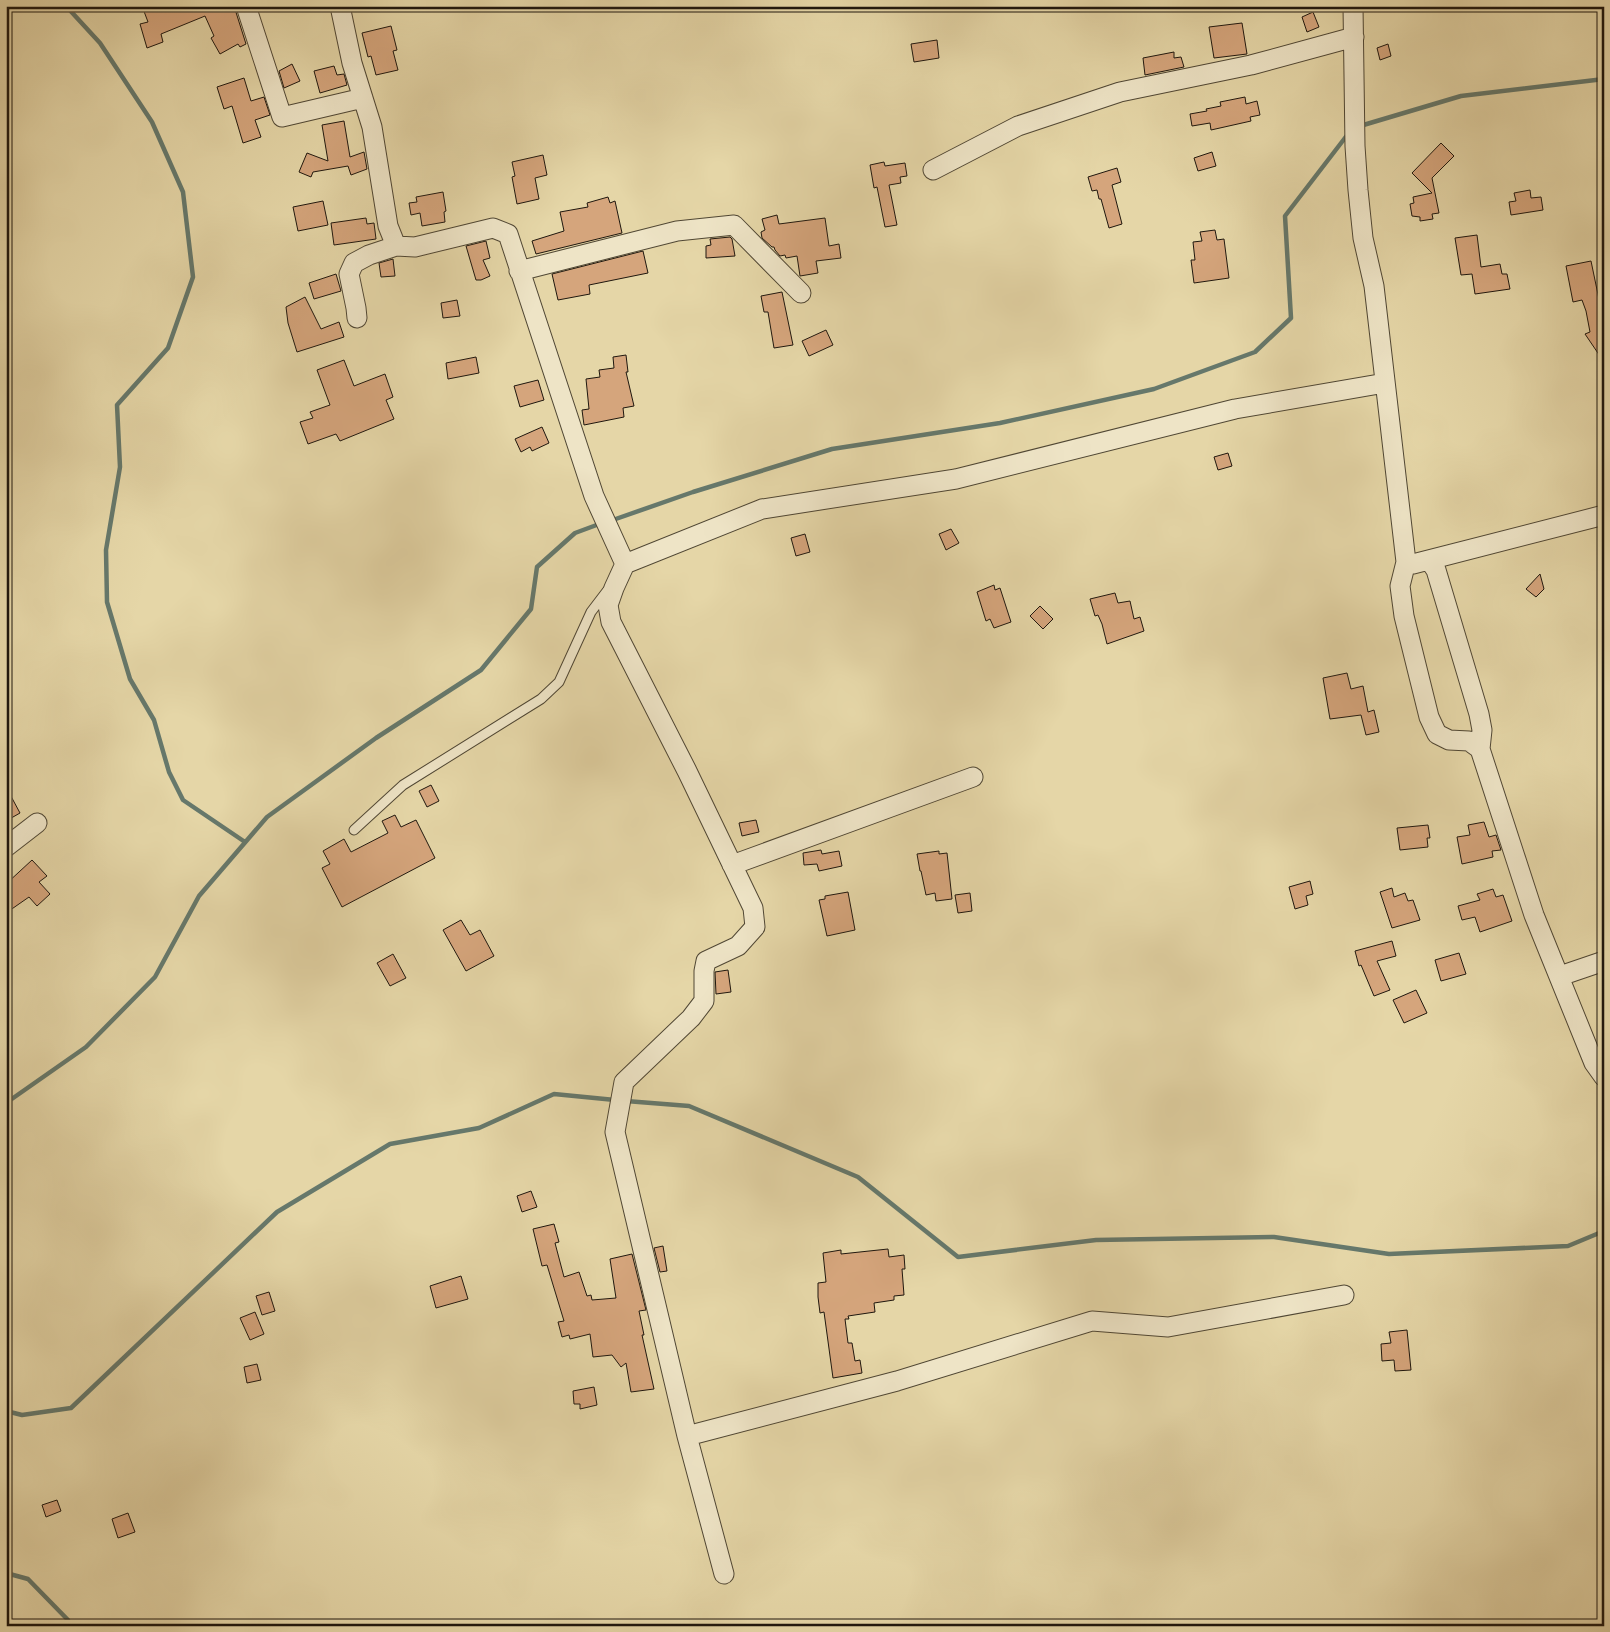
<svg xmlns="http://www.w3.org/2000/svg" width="1610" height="1632" font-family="'IM FELL English',serif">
<rect width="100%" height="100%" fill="#e5d6a7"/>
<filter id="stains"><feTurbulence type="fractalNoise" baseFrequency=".004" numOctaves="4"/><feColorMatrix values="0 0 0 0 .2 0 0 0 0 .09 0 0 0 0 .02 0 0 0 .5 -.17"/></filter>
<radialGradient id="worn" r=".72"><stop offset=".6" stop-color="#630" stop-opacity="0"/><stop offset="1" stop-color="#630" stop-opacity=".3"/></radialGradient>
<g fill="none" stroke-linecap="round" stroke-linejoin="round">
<path stroke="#66786b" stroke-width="4.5" d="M66 6 100 43 152 122 183 192 193 277 168 348 117 405 120 467 106 550 107 602 130 679 154 720 169 772 183 800 245 842
M1360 126 1461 96 1604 79
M610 521 693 492 832 449 1000 423 1154 389 1255 352 1291 318 1285 216 1348 134
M626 1101 689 1106 858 1177 958 1257 1096 1240 1274 1237 1389 1254 1568 1246 1604 1231
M6 1103 86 1047 155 977 199 896 267 817 376 738 481 670 531 609 537 567 575 533 602 523
M6 1411 22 1415 71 1408 277 1212 390 1144 479 1128 554 1094 615 1100
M6 1573 28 1579 68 1620 69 1626"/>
</g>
<path fill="#d5a57c" stroke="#1f170e" d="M142 6H234L246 44 240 47 238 44 220 54 211 38 214 36 205 16 161 34 163 42 147 48 140 24 148 22Z
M1313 12 1319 27 1307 32 1302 17Z
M1242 23 1247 54 1214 58 1209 27Z
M391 26 397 50 393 51 398 70 376 75 371 56 368 57 362 33Z
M937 40 939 58 914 62 911 44Z
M1388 44 1391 56 1380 60 1377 48Z
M1174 52V58L1181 57 1184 67 1145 75 1143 58Z
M292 64 300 81 284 88 279 71Z
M334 66 337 75 344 74 347 85 320 93 314 71Z
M244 78 251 101 264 97 270 115 255 120 261 137 243 143 232 106 224 109 217 87Z
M1245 97 1246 104 1257 101 1260 115 1250 117 1251 121 1211 130 1210 123 1192 126 1190 114 1207 111 1206 109 1221 106 1220 102Z
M344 121 350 157 364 152 367 169 351 175 348 166 313 172 311 177 299 172 307 153 328 161 322 125Z
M1441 143 1454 156 1432 178 1439 213 1432 214 1433 219 1420 221V217L1412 216 1410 204 1414 203 1413 197 1432 193 1412 173Z
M1212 152 1216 166 1198 171 1194 158Z
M543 155 547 175 535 178 539 199 517 204 512 177 515 176 512 162Z
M884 162 885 166 905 163 907 176 900 177 901 183 889 185 897 225 885 227 877 187 874 188 870 165Z
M1117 168 1121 182 1112 185 1122 224 1109 228 1101 199H1099L1097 190 1092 191 1088 177Z
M1530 190 1531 198 1541 197 1543 210 1511 215 1509 202 1516 201 1514 193Z
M443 192 446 211 444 212 445 222 422 226 420 213 411 215 409 203 417 202 416 197Z
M608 197 610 203 615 201 622 233 536 254 532 241 564 231 560 212 588 207 587 203Z
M323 201 328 225 298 231 293 207Z
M777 215 779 224 825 218 829 246 839 244 841 258 816 261 818 273 800 276 797 256 786 258 785 255 780 256 775 250 774 247H772L762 238 761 232 765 230 762 219Z
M366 218 367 224 374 223 376 239 334 245 331 223Z
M1215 230 1217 240 1224 239 1229 278 1194 283 1191 260H1195L1193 242 1202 241 1200 232Z
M1477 235 1481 267 1500 264 1502 274H1507L1510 289 1475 294 1472 274 1461 275 1455 238Z
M730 237 732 239 735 256 706 258V246L711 245 710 239Z
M486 241 490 258 483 260 490 276 481 280H476L466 246Z
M643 251 648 273 589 285 590 294 558 300 552 274Z
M393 259 395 276 381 277 379 263Z
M1591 261 1601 309 1604 308V362L1585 334 1590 332 1586 311 1582 300 1573 302 1566 266Z
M336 274 341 291 314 299 309 283Z
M782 292 793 345 774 348 768 312H764L761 296Z
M305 297 321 329 339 322 344 337 297 352 288 323 286 307Z
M457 300 460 316 443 318 441 303Z
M826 330 833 345 809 356 802 341Z
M626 355 628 372H626L634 406 623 408 624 417 584 425 582 410 589 409 586 379 600 377 599 370 614 368 613 357Z
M476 357 479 373 448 379 446 363Z
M344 360 354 386 385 374 393 397 386 400 394 419 340 441 336 434 308 444 300 422 313 418 310 412 330 405 317 370Z
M538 380 544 400 520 407 514 386Z
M542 427 549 443 532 451 530 447 521 452 515 439Z
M1228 453 1232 466 1218 470 1214 457Z
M951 529 959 543 946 550 939 534Z
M805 534 810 552 796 556 791 538Z
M1540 574 1544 589 1536 597 1526 589Z
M994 585 995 590 1000 588 1011 622 994 628 990 619 986 621 977 592Z
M1115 593 1118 603 1130 601 1134 619 1140 617 1144 631 1107 644 1102 624 1098 615 1095 616 1090 599Z
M1040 606 1053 619 1043 629 1030 616Z
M1347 673 1351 689 1363 686 1368 712 1374 710 1379 732 1366 735 1361 715 1330 719 1323 678Z
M431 785 439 801 427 807 419 791Z
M6 787 20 813 6 821Z
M395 815 401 827 416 820 435 858 342 907 322 868 330 864 323 851 344 839 351 852 388 833 382 821Z
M756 820 759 832 742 836 739 823Z
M1484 822 1489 837 1496 835 1501 850 1492 851 1493 857 1462 864 1457 837 1470 835 1468 825Z
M1428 825 1430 838H1427L1428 847 1400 850 1397 828Z
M821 850 822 854 839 851 842 866 819 871 817 864 804 865 803 853Z
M939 851V854L947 853 952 899 936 901 935 893 926 895 921 871H920L917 854Z
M32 860 47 876 39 882 50 894 37 906 29 897 6 913V884Z
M1310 881 1313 894 1306 896 1308 905 1295 909 1289 887Z
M1392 888 1394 897 1405 893 1408 901 1413 900 1420 920 1392 928 1380 892Z
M1493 889 1496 897 1503 895 1512 921 1480 932 1475 917 1462 920 1458 906 1480 900 1477 894Z
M848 892 855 930 827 936 819 900 825 899V896Z
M970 893 972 911 958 913 955 895Z
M461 920 470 935 480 930 494 956 466 971 443 930Z
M1392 941 1396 956 1377 961 1390 990 1374 996 1361 965 1359 966 1355 951Z
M1459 953 1466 974 1441 981 1435 960Z
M393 954 406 978 390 986 377 963Z
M728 970 731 992 716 994 715 972Z
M1416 990 1427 1013 1404 1023 1393 1000Z
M531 1191 537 1207 522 1212 517 1196Z
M554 1224 559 1242 555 1243 564 1277 579 1272 587 1296 591 1295 592 1300 616 1298 610 1259 632 1254 646 1310 639 1311 644 1335H642L654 1389 631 1392 626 1363 621 1367 612 1355 593 1357 590 1334 570 1339 569 1335 562 1337 558 1322 564 1321 547 1265 542 1266 533 1229Z
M663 1246 667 1271 660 1272 654 1248Z
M888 1249 889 1257 904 1255 905 1269H902L904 1295 894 1296V1300L874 1303 875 1312 848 1316 849 1319H845L848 1343H852L855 1361 860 1360 862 1373 833 1378 824 1312 820 1313 818 1297V1283L826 1282 823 1253 841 1250V1254Z
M461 1276 468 1299 436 1308 430 1286Z
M269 1292 275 1311 262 1315 256 1296Z
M255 1312 264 1334 250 1340 240 1318Z
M1407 1330 1411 1370 1395 1371 1394 1360 1382 1361 1381 1344 1391 1343 1389 1332Z
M257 1364 261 1380 247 1383 244 1367Z
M594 1387 597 1405 580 1409V1404H574L573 1391Z
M57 1500 61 1511 46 1517 42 1505Z
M128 1513 135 1532 118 1538 112 1519Z"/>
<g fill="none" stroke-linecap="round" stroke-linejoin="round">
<g stroke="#504734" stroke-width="11">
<path id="service" d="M354 830 403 785 541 699 559 682 591 612 607 591"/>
</g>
<g stroke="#504734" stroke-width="21">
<path id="minor" d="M246 6 282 117 363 98
M340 6 352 63 372 127 388 226 396 246 415 247 493 228 508 234 594 496 625 564 614 588 608 605 611 622 687 771 753 908 755 927 738 946 706 961 704 971V1001L691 1018 624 1082 615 1132 687 1436 897 1381 1092 1321 1168 1327 1344 1295
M1353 6 1355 146 1358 190 1363 238 1374 286 1406 562 1413 564 1604 515
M933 170 1018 126 1120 92 1251 65 1354 37
M519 271 677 231 734 225 801 293
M357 318 356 308 349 274 354 263 369 255 396 246
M1429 560 1436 570 1479 714 1482 730 1480 749
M1406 562 1400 586 1404 616 1429 717 1437 734 1449 740 1469 741 1480 749 1534 915 1594 1063 1604 1077
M625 564 762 509 956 479 1235 409 1385 383
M6 847 37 823
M732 865 973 777
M1560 976 1604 961
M687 1436 724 1574"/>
</g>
<use href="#service" stroke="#eee4c6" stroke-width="9"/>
<use href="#minor" stroke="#eee4c6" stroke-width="19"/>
</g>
<rect width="1610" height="1632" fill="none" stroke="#e5d6a7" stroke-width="25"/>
<rect x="8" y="8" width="1595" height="1617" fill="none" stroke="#1f170e" stroke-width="2.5"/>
<rect x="12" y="12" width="1585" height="1607" fill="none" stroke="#1f170e"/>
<rect width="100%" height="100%" filter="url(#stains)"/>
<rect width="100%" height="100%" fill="url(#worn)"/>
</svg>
